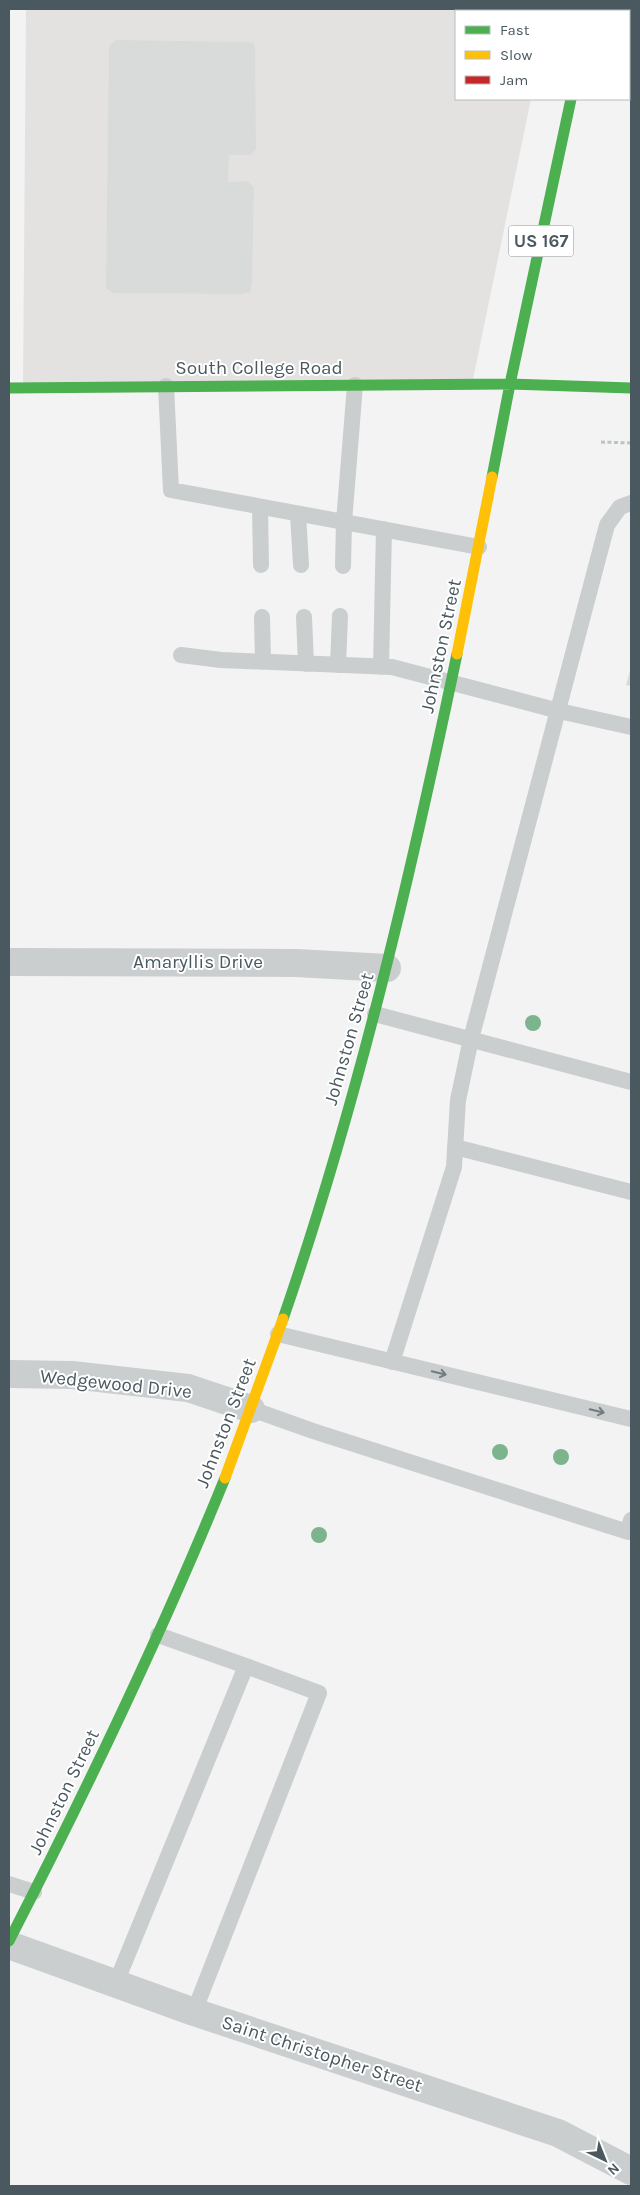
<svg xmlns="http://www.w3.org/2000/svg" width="640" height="2195" font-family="Karla,sans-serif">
<rect width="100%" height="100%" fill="#f3f3f3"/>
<path fill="#e4e2e1" d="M26 9H550L549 11H456V99H531L472 384 23 387Z"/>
<path fill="#d9dbdb" d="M116 40 246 42 253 43 255 47 256 149 251 155H229L228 182 247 181 254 187 252 284 250 292 243 294 113 293 106 288 109 48 112 43Z
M631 667V686L626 685Z"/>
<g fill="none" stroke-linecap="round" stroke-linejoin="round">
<path stroke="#bac6c0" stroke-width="3" stroke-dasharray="4 2.5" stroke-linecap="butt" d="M601 442 631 443"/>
<path stroke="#cacece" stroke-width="16" d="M166 386 171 490 479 547
M260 507 261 565
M298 514 301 565
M343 566 344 522 355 385
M262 617 263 662
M304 617 306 664
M181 655 221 660 392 667 559 711 631 727
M338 665 340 616
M381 667 384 529
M375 1014 631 1082
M455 1147 631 1192
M278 1334 631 1419
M392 1362 454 1167 458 1100 471 1039 607 525 620 507 631 503
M251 1409 313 1431 628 1532 631 1520
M158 1635 246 1666
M9 1884 34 1892
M116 1983 246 1666 319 1693 194 2012"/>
<path stroke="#cacece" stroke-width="28" d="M9 962 296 963 387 968
M9 1374 72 1375 188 1388 251 1409
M9 1945 194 2012 558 2133 631 2171"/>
<path stroke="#4caf50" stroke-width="11" d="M571 99 510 384 631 388
M9 388 510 384 492 477
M283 1319C358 1102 410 878 457 654
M9 1941C87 1789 161 1636 225 1478"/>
<path stroke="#ffc107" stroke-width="11" d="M457 654 492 477
M225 1478 283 1319"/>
<path stroke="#c62828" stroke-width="11" d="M590 11 591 9"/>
</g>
<g fill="#7cb48d">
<circle cx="533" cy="1023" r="8"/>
<circle cx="500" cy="1452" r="8"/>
<circle cx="561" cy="1457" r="8"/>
<circle cx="319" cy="1535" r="8"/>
</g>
<defs><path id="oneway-shaft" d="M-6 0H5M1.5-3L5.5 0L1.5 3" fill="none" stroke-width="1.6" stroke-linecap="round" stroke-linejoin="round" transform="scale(1.25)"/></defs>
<g stroke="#707c80">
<use href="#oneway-shaft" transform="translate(439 1373) rotate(14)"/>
<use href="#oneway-shaft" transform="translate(597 1411) rotate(14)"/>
</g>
<g text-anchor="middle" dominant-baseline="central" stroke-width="4" stroke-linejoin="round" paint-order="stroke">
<rect fill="#fff" stroke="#808b8f" stroke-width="1" x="508.5" y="225.5" width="65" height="31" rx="4"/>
<g font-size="18" font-weight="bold" fill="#4a595f">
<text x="541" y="241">US 167</text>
</g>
<g font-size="19" fill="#4a595f" stroke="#fff">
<text x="259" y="368">South College Road</text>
<text transform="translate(441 646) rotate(-78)">Johnston Street</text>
<text x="198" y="962">Amaryllis Drive</text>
<text transform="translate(349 1039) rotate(-74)">Johnston Street</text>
<text transform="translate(116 1384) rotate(6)">Wedgewood Drive</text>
<text transform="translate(226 1423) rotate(-69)">Johnston Street</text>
<text transform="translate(64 1792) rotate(-64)">Johnston Street</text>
<text transform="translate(322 2054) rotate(18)">Saint Christopher Street</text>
</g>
</g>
<rect width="640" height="2195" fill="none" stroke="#4a595f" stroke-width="20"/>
<rect x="455" y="10" width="175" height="90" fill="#ffffff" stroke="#b7bdbf"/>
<rect x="465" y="26" width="25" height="8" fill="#4caf50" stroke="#b7bdbf"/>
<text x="500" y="35" font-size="15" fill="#4a595f">Fast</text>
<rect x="465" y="51" width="25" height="8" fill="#ffc107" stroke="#b7bdbf"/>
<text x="500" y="60" font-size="15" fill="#4a595f">Slow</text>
<rect x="465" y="76" width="25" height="8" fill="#c62828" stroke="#b7bdbf"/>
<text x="500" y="85" font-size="15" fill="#4a595f">Jam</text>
<g transform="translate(605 2160) rotate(137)" stroke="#ffffff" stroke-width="4" paint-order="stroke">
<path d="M0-4L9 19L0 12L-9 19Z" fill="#4a595f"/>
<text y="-8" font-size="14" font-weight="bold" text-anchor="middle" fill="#4a595f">N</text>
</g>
</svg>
